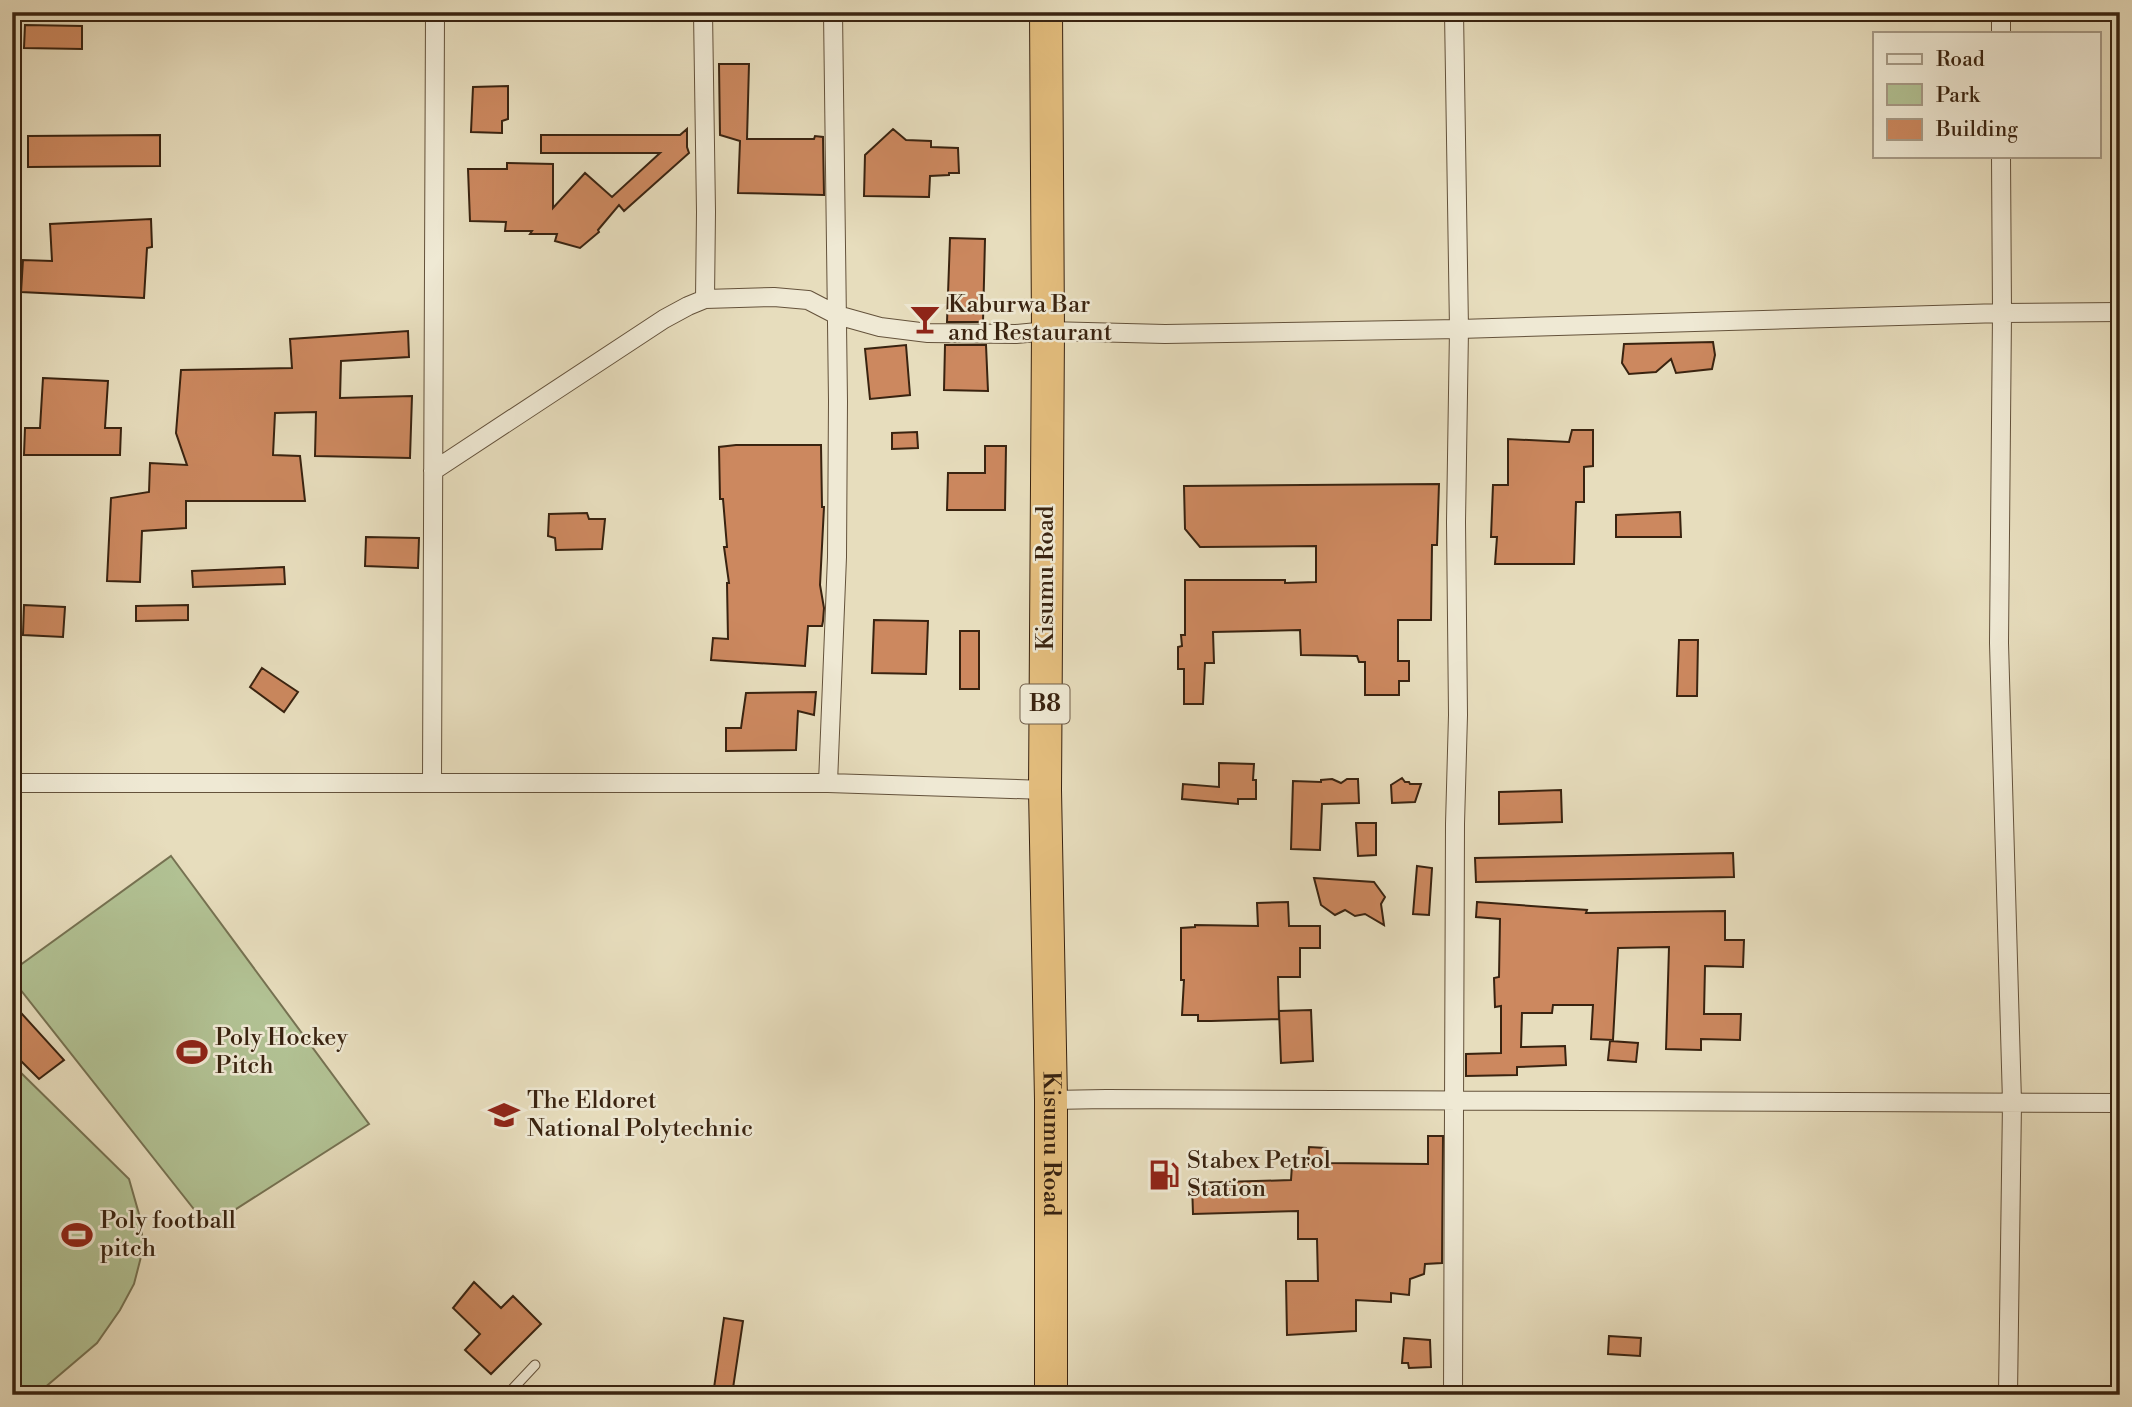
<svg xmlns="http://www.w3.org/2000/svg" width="2132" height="1407" font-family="'Libre Bodoni',serif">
<rect width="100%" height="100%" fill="#e7ddbd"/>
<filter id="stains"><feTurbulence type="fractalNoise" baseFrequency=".00286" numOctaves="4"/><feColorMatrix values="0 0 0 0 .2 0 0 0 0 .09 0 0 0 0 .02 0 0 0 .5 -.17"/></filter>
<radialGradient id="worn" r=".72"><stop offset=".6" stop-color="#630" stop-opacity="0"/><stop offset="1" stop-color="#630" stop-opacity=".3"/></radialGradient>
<path fill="#b2c294" stroke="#767252" stroke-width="2" d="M171 856 369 1124 208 1227 12 979V971Z
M12 1064 129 1179 141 1221 143 1249 134 1284 120 1310 97 1343 36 1395H12Z"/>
<path fill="#cc885f" stroke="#392310" stroke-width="2" d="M25 25 82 26V49L24 48Z
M719 64H749L747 139H814L815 136 823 137 824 195 738 193 740 141 720 135Z
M508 86V119L502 121V133L471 132 473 87Z
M687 129V147L689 153 624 211 619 205 598 230 599 232 580 248 555 241 557 234H530L532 231H505L506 222 470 221 468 169H507V163L553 164V208L585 173 612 197 660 153H541V135H680Z
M893 129 906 140 931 141V147L958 148 959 173H949V175L930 176 929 197 864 196 865 155Z
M160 135V166L28 167V136Z
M151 219 152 247 147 248 144 298 21 292 23 260 52 261 50 224Z
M950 238 985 239 983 322H947Z
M408 331 409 357 341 361 340 398 412 396 410 458 315 456 316 412 275 413 273 455 300 456 305 501H186V528L142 531 140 582 107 581 111 498 149 492 150 463 187 465 176 433 181 370 292 368 290 339Z
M1713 342 1715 355 1712 369 1676 373 1671 359 1656 372 1629 374 1622 363 1624 344Z
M906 345 910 395 870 399 865 349Z
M945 345H986L988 391 944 390Z
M43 378 108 381 105 428H121L120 455H24L25 428H40Z
M1572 430H1593V466L1584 467V502H1576L1574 564H1495L1497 537H1491L1493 485H1508V439L1569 442Z
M917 432 918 448 892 449V433Z
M736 445H821L822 507H824L820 585 824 608 823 621 822 626H808L805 666 711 660 713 638 728 639 727 583H729L724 547H727L723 499H720L719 447Z
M985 446H1006L1005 510H947L948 473H985Z
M1439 484 1437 545H1432L1431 620H1398V661H1409V681H1399V695H1365V662H1359L1357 656 1301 655 1300 630 1213 632 1214 663H1205L1203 704H1184V669H1178V647L1182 646 1181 635H1185V580H1285V583L1316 582V546L1200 547 1185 529 1184 486Z
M1680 512 1681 537H1616V515Z
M587 513 589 519H605L602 549 556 550 555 538 548 536 549 514Z
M366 537 419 538 418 568 365 566Z
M284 567 285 584 193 587 192 571Z
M24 605 65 607 63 637 23 635Z
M188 605V620L136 621V606Z
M874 620 928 621 926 674 872 673Z
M960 631H979V689H960Z
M1679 640H1698L1697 696H1677Z
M262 668 298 692 284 712 250 687Z
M816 692 814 715 798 711 796 750 726 751V728H741L746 693Z
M1219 763 1254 764 1253 780H1256V799H1238V804L1182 799 1183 784 1219 787Z
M1402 778 1405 782H1409L1410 784H1421L1415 802 1392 803 1391 785Z
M1332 779 1341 783 1347 779H1358L1359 803 1322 804 1320 850 1291 849 1293 781 1321 782V780Z
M1561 790 1562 822 1499 824V792Z
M1356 823H1376V855L1358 856Z
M1733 853 1734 877 1476 882 1475 858Z
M1417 866 1432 868 1429 915 1413 914Z
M1314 878 1374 882 1385 897 1381 904 1384 925 1365 914 1355 916 1345 910 1335 915 1321 905Z
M1288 902 1289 926H1320V948H1300V977H1278L1279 1019 1211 1021H1198V1015H1182L1184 980H1181V928L1195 927V925L1258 926 1257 903Z
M1477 902 1587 910 1586 913 1725 911V940H1744L1743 967 1705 966 1704 1014H1741L1740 1040 1701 1039V1050L1666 1049 1669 947 1618 948 1613 1040 1591 1039 1593 1005H1553L1552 1013H1522L1521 1047 1565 1046 1566 1065 1517 1067V1075L1466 1076V1054L1501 1053V1006L1495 1007 1494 978 1499 977 1500 919 1476 917Z
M12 1003 64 1060 39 1079 12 1052Z
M1311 1010 1313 1061 1281 1063 1279 1011Z
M1610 1041 1638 1043 1636 1062 1608 1060Z
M1428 1136H1443L1442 1263 1425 1264 1424 1274 1410 1279 1409 1295 1391 1293V1302L1356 1300V1331L1287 1335 1286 1281H1318L1317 1239H1298V1211L1193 1214 1192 1183 1291 1180 1292 1165 1308 1166 1309 1147 1326 1148V1163L1428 1164Z
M474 1282 501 1308 513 1296 541 1324 491 1374 465 1350 480 1334 453 1308Z
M724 1318 743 1321 732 1395H713Z
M1609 1336 1641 1338 1640 1356 1608 1354Z
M1404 1338 1430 1340 1431 1367 1409 1368 1408 1363H1402Z"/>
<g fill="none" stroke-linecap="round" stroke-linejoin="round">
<g stroke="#64523b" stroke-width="11">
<path id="lane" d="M507 1395 535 1365"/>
</g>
<g stroke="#64523b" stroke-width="20">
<path id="street" d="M703 12 706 212 705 299
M2001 33V12
M2001 156 2002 313 1999 643 2012 1102 2008 1395
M433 471 664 319 688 306 705 299 774 297 808 300 837 315 880 327 928 333 1016 334 1048 331 1165 334 1459 329 2002 313 2120 312
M432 782 435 12
M12 783H828L1045 790
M828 783 837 557 838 401 833 12
M1051 1100 1106 1099 2120 1103
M1453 1395 1455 824 1458 715 1456 522 1459 329 1454 12"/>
</g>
<g stroke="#392310" stroke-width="34">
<g id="highway">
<path id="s1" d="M1046 12 1048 331 1045 790 1051 1100V1395"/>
</g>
</g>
<use href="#lane" stroke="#efe9d4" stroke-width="9"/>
<use href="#street" stroke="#efe9d4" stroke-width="18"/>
<use href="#highway" stroke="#e4be7e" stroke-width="32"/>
</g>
<defs>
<g id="bar-bare" transform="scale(2.415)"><path d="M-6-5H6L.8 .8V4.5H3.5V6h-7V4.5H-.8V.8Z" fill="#8f2418" stroke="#efe9d4" stroke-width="2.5" paint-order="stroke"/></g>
<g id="stadium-bare" transform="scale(2.415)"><path d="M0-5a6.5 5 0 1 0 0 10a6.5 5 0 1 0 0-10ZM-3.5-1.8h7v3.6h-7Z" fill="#8f2418" stroke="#efe9d4" stroke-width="2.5" paint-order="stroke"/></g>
<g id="university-bare" transform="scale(2.415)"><path d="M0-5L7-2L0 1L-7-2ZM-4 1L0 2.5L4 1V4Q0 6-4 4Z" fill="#8f2418" stroke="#efe9d4" stroke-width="2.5" paint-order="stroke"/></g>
<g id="fuel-bare" transform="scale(2.415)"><path d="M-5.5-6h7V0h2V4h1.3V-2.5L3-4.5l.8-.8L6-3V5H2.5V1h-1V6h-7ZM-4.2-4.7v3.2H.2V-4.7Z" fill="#8f2418" stroke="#efe9d4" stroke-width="2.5" paint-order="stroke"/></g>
</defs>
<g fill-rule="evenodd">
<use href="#bar-bare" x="925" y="319"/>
<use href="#stadium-bare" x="192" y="1052"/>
<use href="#university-bare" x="504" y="1115"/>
<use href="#fuel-bare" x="1164" y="1175"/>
<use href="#stadium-bare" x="77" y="1235"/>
</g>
<g text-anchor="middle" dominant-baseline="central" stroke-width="5" stroke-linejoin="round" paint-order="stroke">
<rect fill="#efe9d4" stroke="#705e4b" stroke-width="2" x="1020.5" y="684.5" width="49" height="39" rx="5"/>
<g font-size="23" font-weight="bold" fill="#392310">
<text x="1045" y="704">B8</text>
</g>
<g font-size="24" fill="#392310" stroke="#efe9d4" text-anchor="start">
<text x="948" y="305">Kaburwa Bar<tspan x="948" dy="28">and Restaurant</tspan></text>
<text x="215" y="1038">Poly Hockey<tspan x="215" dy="28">Pitch</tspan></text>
<text x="527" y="1101">The Eldoret<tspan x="527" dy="28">National Polytechnic</tspan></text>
<text x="1187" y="1161">Stabex Petrol<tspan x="1187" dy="28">Station</tspan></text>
<text x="100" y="1221">Poly football<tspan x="100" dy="28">pitch</tspan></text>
</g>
<g font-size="24" fill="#392310" stroke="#efe9d4">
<text transform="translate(1046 578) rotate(-90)">Kisumu Road</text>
<text stroke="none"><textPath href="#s1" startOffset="1132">Kisumu Road</textPath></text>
</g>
</g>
<rect width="2132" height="1407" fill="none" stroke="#e7ddbd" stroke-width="42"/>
<rect x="14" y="14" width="2104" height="1379" fill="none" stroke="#392310" stroke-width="3.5"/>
<rect x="21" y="21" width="2090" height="1365" fill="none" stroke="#392310" stroke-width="2"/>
<rect x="1873" y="32" width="228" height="126" fill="#efe9d4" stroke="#a69a86" stroke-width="2"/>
<rect x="1887" y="54" width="35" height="10" fill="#efe9d4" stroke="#a69a86" stroke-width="2"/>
<text x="1936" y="66" font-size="21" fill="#392310">Road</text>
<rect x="1887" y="84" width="35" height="21" fill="#b2c294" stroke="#a69a86" stroke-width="2"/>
<text x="1936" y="102" font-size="21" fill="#392310">Park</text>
<rect x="1887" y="119" width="35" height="21" fill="#cc885f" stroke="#a69a86" stroke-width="2"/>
<text x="1936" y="136" font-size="21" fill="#392310">Building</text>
<rect width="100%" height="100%" filter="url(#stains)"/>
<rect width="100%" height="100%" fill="url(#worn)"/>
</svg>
